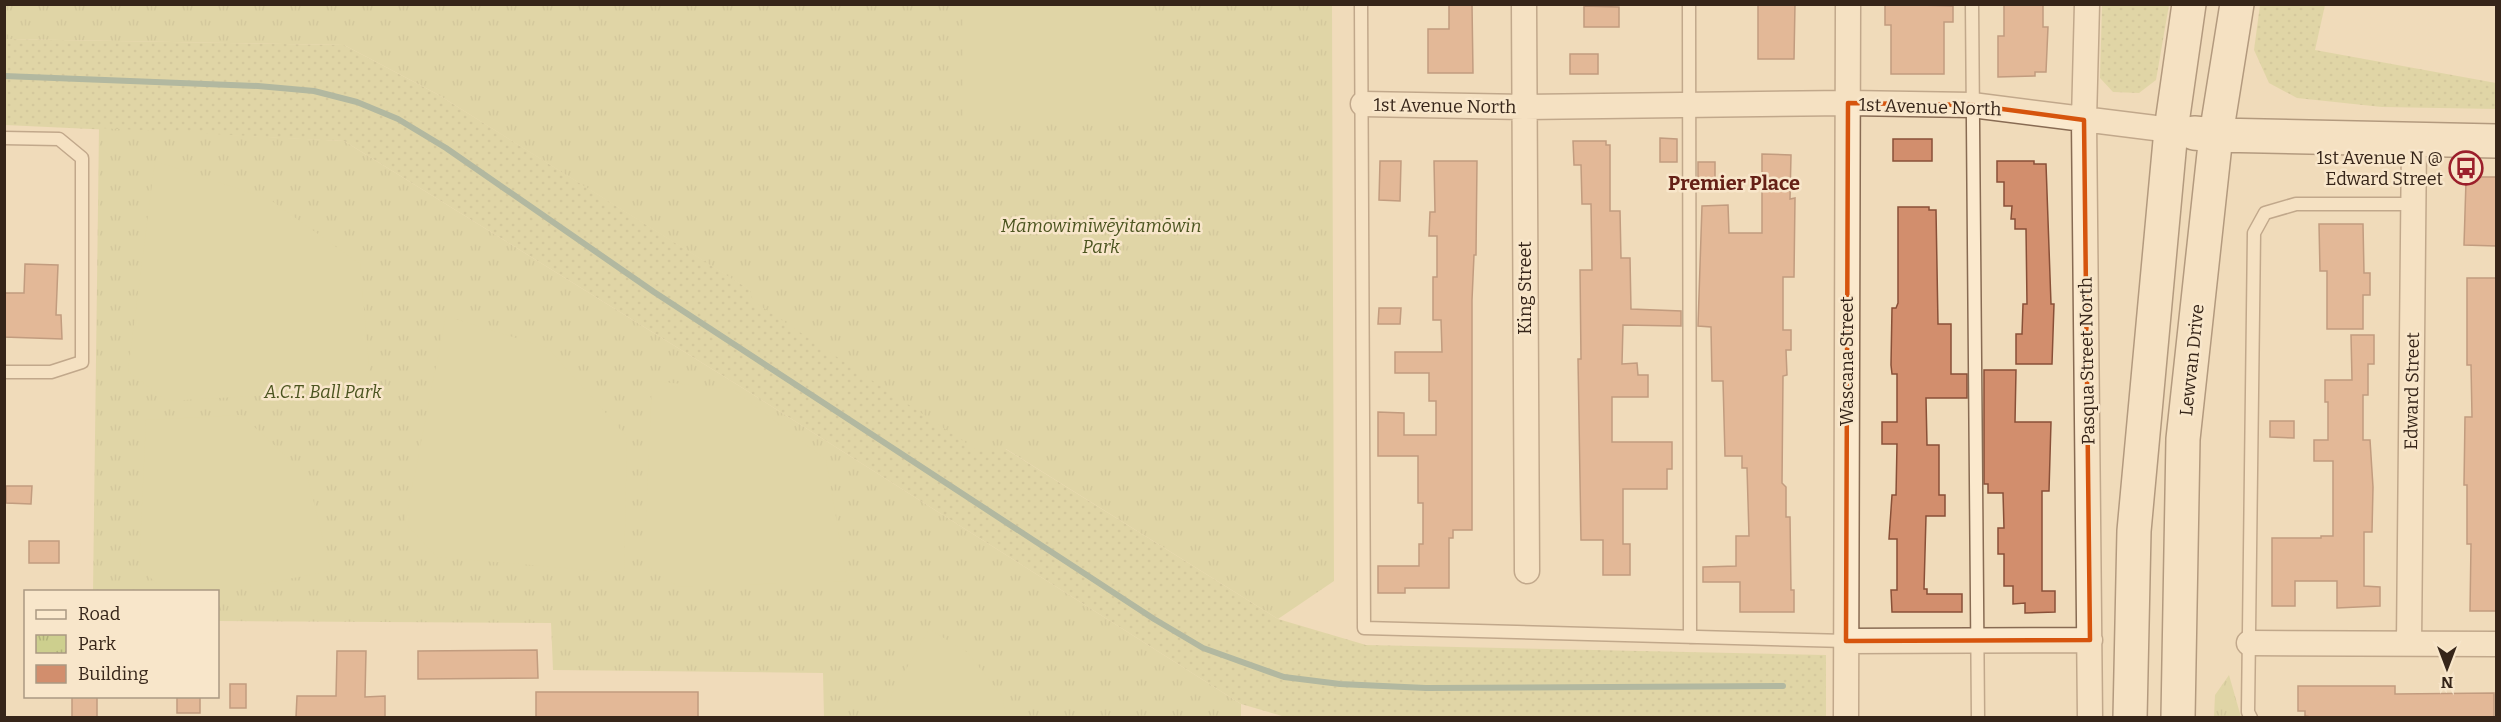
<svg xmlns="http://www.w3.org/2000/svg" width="2501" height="722" font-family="Bitter,serif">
<defs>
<pattern id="grass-dots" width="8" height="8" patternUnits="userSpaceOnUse" patternTransform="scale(1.5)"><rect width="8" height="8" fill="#cdcf8e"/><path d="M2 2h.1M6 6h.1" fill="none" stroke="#b1b27a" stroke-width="1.8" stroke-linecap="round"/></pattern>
<pattern id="park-tufts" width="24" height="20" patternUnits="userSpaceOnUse" patternTransform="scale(1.5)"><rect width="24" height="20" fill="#cdcf8e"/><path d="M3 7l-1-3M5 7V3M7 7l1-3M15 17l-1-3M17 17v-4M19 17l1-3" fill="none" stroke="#b1b27a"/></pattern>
</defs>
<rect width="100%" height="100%" fill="#f0dbba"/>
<path fill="url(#grass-dots)" d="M2102 5H2169L2156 80 2139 93 2113 92 2100 78Z
M2260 5H2325L2315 50 2496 83V109L2382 107 2297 98 2269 83 2254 50Z
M5 39 344 45 437 94 1278 619 1366 645 1826 655V717L1289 718 1241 704 741 387 344 141 5 125Z"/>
<path fill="url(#park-tufts)" d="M5 4 1332 5 1334 581 1278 619 1006 449H975L753 301 750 290 437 94 344 45 5 39Z
M99 128 344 141 741 387 1241 704V717H824L823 673 553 670 551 623 218 621V592H93Z
M2229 675 2241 717H2214L2215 695Z"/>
<path fill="#cdcf8e" d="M963 5H1149V123H963Z
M155 161 269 199 360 264 371 389 167 401 128 371Z
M446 316 548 348 627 437 624 573 437 557 405 523Z
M652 381 733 389 826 460 847 581 679 587 644 564Z
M241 415 307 475 331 571 218 592 165 591 139 567 146 420Z
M929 629 967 652 1003 697 1005 717H879Z"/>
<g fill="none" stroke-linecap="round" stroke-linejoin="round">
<path stroke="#668e81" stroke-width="6" d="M4 76 258 86 314 91 357 102 398 119 446 148 654 292 1154 619 1203 648 1284 677 1340 684 1426 688 1783 686"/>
</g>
<path fill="#d28e6d" stroke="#895038" stroke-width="1.5" d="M1449 4H1472L1473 73H1428V29H1449Z
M1758 4H1795L1794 59H1758Z
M1885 4 1953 6V22H1944V74H1891V25H1885Z
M2004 4H2043V27H2048L2046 72H2035V76L1998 77V36H2004Z
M1584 6 1619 7V27H1584Z
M1570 54H1598V74H1570Z
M1660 138 1677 139V162H1660Z
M1893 139H1932V161H1893Z
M1573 141H1606V145H1610V211H1620L1621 258H1630L1631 309 1681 311V326L1623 325 1622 364 1637 363 1638 375H1648V397H1612V442H1672V469H1667V489H1623V544H1630V575H1603V540H1581L1578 359H1581L1580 270H1592L1591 204H1582L1581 165H1574Z
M1762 154 1791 155 1790 199 1795 198 1794 277H1783V330H1791V350H1786L1787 375 1783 376 1782 483 1786 487V517H1790L1791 590H1794V612H1740V582H1703V567L1736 566V536H1749L1747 468H1742V456H1725L1723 381H1712L1711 327 1698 326 1702 206 1728 205 1729 233H1762Z
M1380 161H1401L1400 201 1379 200Z
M1434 161H1477L1476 255H1474L1472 300V530H1453V538H1449V588H1405V593H1378V566H1419V544H1423V503H1418V456H1378V412L1404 413V435H1436V401H1429V373H1395V352H1442L1441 320H1433V277H1437V236H1429L1430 212H1435Z
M1997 161H2034V164H2046L2051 304H2054L2052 364H2016V334H2022L2023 304H2027L2026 229H2015V219H2011L2012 206H2004V182H1997Z
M1698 162H1715V184H1698Z
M2477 177H2496V246L2464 245 2466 181H2477Z
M1898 207H1929V210H1936L1938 324H1951V374H1967V398H1926L1927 445H1939V495H1945V516H1926L1924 589H1927V594H1962V612H1892L1891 590H1897V539H1889L1892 495H1896L1897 444H1882V422H1897V374H1892L1891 365 1892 308H1896L1898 303Z
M2319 224H2363L2364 273H2370V295H2363V329H2327V271H2320Z
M25 264 58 265 56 315H61L62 339 4 337V293H24Z
M2467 278H2496V611H2470L2471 544H2467V485H2464L2465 417H2472L2471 365H2467Z
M1379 308H1401L1400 324H1378Z
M2351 335H2374V364H2368V395H2363V440H2370L2373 487 2372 532H2364V586L2380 587V606L2337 608V581H2295V606H2272V538H2321V536H2333V461H2314V440H2328V402H2325V380H2352Z
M1984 370H2016L2015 422H2051L2049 491H2042V591H2055V612L2025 613V603L2013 604V586H2004V554H1998V528H2004L2003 493H1988V484H1984Z
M2270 421H2294V438L2270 437Z
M6 486H32L31 504 6 503Z
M29 541H59V563H29Z
M537 650 538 678 418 679V651Z
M337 651H366L365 697 385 696V717H296L297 696H336Z
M230 684H246V708H230Z
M2298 686H2395V694L2494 693V717H2311L2305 716V711H2298Z
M536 692H698V717H536Z
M72 696H97V717H72Z
M177 696H200V713H177Z"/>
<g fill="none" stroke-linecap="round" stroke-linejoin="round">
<g stroke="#886b53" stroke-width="15">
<path id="service" d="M1361 4 1364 628 1846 641
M1689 4 1690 637
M1972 4 1978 718
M4 138 59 139 82 158V362L51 372H4
M2251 718 2248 712 2254 233 2265 213 2296 204H2415"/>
</g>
<g stroke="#886b53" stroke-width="27">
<path id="minor" d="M1524 4 1527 571
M2087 4 2084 120 2090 718
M1363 104 1524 107 1848 103 1972 105 2171 130
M1846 641 2090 640
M2249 643 2496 644
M2409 643 2414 140
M1846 718 1848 4"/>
</g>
<g stroke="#694c37" stroke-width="36">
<path id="secondary" d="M2194 133 2216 135 2496 141
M2130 718 2134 531 2171 130 2189 4
M2178 718 2183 439 2216 135 2237 4"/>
</g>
<use href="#service" stroke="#fbe9cd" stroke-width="12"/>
<use href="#minor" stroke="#fbe9cd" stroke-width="24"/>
<use href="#secondary" stroke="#fbe9cd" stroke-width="33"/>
</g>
<path d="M0 0H2501V722H0ZM1848 103 1972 105 2084 120 2090 640 1846 641Z" fill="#f0dbba" fill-opacity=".55" fill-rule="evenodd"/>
<path fill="none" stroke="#d6540d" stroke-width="4.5" stroke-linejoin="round" d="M1848 103 1972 105 2084 120 2090 640 1846 641Z"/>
<defs>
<g id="bus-ring" transform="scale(1.725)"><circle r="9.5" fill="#f8e6ca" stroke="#9b1f2b" stroke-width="1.5"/><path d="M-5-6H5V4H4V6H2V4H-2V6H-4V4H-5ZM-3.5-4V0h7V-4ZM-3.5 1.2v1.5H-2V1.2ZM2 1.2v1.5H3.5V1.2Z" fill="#9b1f2b"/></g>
</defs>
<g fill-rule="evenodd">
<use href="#bus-ring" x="2466" y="168"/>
</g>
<g text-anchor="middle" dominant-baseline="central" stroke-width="5" stroke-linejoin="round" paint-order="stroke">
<g font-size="18" fill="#362519" stroke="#f8e6ca">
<text transform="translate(1445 106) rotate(1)">1st Avenue North</text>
<text transform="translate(1930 107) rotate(2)">1st Avenue North</text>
<text transform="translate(1525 288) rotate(-90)">King Street</text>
<text transform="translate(2192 360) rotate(-84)">Lewvan Drive</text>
<text transform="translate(1847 361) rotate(-90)">Wascana Street</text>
<text transform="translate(2087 361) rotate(-91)">Pasqua Street North</text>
<text transform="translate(2412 391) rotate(-89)">Edward Street</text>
</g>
<g font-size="18" fill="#362519" stroke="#f8e6ca" text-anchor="end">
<text x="2443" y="158">1st Avenue N @<tspan x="2443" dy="21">Edward Street</tspan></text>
</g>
<g font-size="18" font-style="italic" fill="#4b541f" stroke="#f8e6ca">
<text x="1101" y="226">Māmowimīwēyitamōwin<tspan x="1101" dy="21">Park</tspan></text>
<text x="323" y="392">A.C.T. Ball Park</text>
</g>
<g font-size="20" font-weight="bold" fill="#652016" stroke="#f8e6ca">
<text x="1734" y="183">Premier Place</text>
</g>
</g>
<rect width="2501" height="722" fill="none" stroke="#362519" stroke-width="12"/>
<rect x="24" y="590" width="195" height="108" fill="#f8e6ca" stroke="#aa9983" stroke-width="1.5"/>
<rect x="36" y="610" width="30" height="9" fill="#fbe9cd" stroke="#aa9983" stroke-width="1.5"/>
<text x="78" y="620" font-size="18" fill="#362519">Road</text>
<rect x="36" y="635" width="30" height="18" fill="url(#park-tufts)" stroke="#aa9983" stroke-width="1.5"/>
<text x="78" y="650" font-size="18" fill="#362519">Park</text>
<rect x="36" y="665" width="30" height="18" fill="#d28e6d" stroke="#aa9983" stroke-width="1.5"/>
<text x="78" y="680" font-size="18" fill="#362519">Building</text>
<g transform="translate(2447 668) rotate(180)" stroke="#f8e6ca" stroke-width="4.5" paint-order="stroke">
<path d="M0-4.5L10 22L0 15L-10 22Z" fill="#362519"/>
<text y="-9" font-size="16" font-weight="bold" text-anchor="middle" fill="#362519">N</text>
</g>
</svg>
